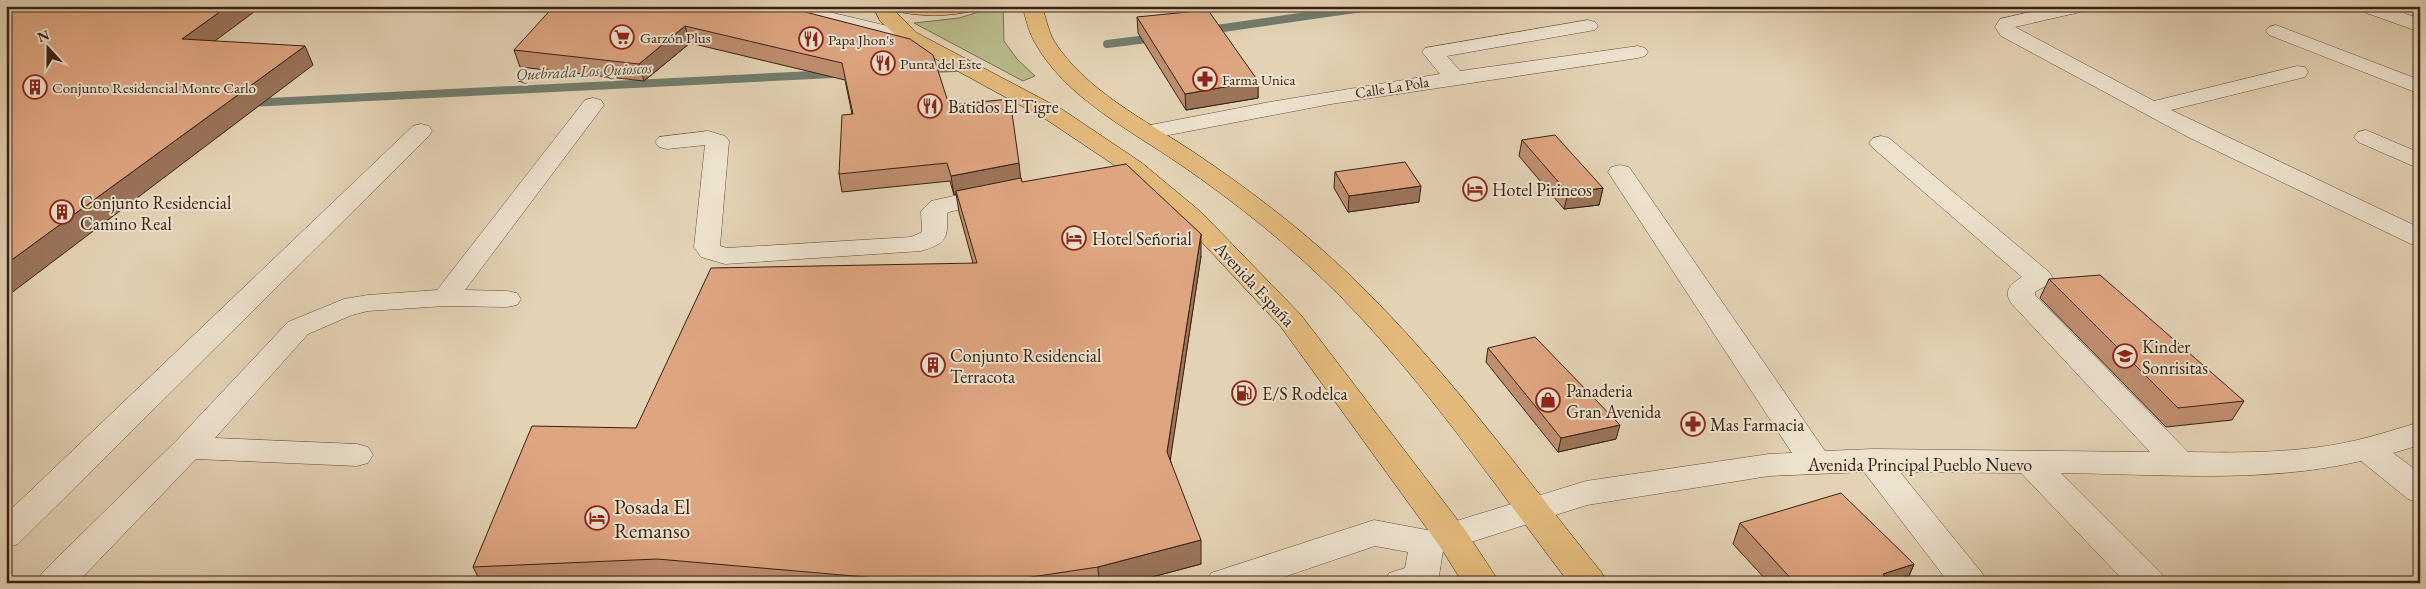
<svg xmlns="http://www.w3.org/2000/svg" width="2426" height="589" font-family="'EB Garamond',serif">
<rect width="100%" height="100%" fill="#e3d2b4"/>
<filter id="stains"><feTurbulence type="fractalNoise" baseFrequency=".004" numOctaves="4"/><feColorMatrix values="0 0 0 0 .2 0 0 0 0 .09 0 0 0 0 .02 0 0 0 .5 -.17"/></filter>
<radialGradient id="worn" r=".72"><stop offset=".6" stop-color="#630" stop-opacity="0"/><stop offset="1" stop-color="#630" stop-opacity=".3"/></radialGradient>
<path fill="#b9ba8a" stroke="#7a6e4e" d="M998 6H1003L1004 41 1017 59 1035 76 1023 81 914 23 959 18Z"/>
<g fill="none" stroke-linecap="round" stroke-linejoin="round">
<path stroke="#717c6b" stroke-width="8" d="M1209 30 1376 6
M1107 44 1155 38
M925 69 956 68
M251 103 833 74"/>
<g stroke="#644d3a" stroke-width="1">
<path id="minor" d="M768 6H804L917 33 920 37 917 41 910 43 771 10Z
M2055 6H2092L2089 10 2015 27 2154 101 2297 66 2305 67 2308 72 2305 77 2171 110 2420 228V246L2411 244 2188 137 2001 36 1995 27 2000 19Z
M2355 6H2384L2420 19V32L2358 10Z
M1588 20 1595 22 1598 26 1595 30 1447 56 1460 71 1638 46 1645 48 1648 52 1645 56 1638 58 1331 104 1148 139 1140 137 1136 132 1140 127 1270 102 1440 74 1422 52 1425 48Z
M2276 25 2420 80V94L2269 35 2266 31 2269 27Z
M593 98 601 100 604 105 465 290 507 291 517 293 521 299 517 305 507 307 445 306 368 311 352 315 308 334 215 438 357 444 368 447 373 455 368 463 357 466 196 459 77 583H37L42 573 177 440 288 322 344 299 368 295 437 290 585 100Z
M421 124 429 126 432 131 429 136 18 544 6 548V514L413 126Z
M2366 130 2420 153V169L2358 142 2354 137 2358 132Z
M708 131 725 136 729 141 720 246 727 248 911 237 922 232 921 211 931 201 994 187 1003 189 1006 194 1003 199 949 212 947 213C948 239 947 243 921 251L725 264 701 257 694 247 705 145 667 149 659 147 655 142 659 137Z
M1881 136 1889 138 2049 272 2053 278 2049 284 2035 292V295L2188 452C2243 453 2299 453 2353 441 2375 436 2397 429 2420 422V445L2393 453 2420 473V503L2408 499 2361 461C2263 484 2160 474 2061 473L2161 573 2166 583H2126L2021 473 1900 472 1982 573 1987 583H1949L1864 472 1769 476 1587 505 1443 551 1439 576 1435 583H1384L1389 573 1405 568 1408 552 1375 546 1266 583H1206L1211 573 1374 520 1427 530 1586 481 1769 454 1792 453 1608 172 1611 167 1620 165 1629 167 1825 451 1873 449 2150 452 2011 303C2003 290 2011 284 2022 277L1873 148 1869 143 1873 138Z"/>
</g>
<g stroke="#3a2112" stroke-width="1">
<path id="major" d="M873 6H979L976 10C950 17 921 17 895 11L917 33 1063 110 1142 163 1201 212 1301 315 1463 527 1500 583H1463L1439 545 1281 327 1183 222 1126 173 1047 120 903 41 880 21Z
M1022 6H1042C1046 18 1048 30 1054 41 1085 90 1145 120 1192 151 1253 192 1311 236 1363 288 1451 375 1524 477 1602 573L1607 583H1569C1496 487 1427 385 1342 298 1293 248 1239 205 1181 165 1130 130 1064 97 1034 41 1028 30 1026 18 1022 6Z"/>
</g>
<use href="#minor" fill="#ede2ce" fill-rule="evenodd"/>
<use href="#major" fill="#e2b97a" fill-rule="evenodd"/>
</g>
<path fill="#bf8e6f" stroke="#3a2112" d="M782 6 949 105 1021 178 1022 182 1201 256 1170 459 1201 564 1129 583H481L473 567 636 428 973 263 959 212 956 194 954 195 950 181 842 192 839 174 852 114 845 80 690 43 644 81 520 67 514 50Z
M1137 17 1258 81V98L1186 110 1138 33Z
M1522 140 1603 188 1599 205 1564 209 1519 156Z
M1335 172 1419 202 1348 212 1334 188Z
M2049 279 2244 401 2232 420 2166 427 2040 298Z
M1488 348 1616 439 1558 452 1486 362Z
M1740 523 1914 564 1906 583H1769L1733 544Z"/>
<path fill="#9b745a" stroke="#3a2112" d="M228 6H262L192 58 182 39Z
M685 26 690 43 644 81 639 64Z
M305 46 313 65 6 297V264Z
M1258 81V98L1186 110 1185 94Z
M1019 163 1021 181 956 191V194L954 195 951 176Z
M1421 186 1419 202 1348 212 1349 196Z
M1603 188 1599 205 1564 209 1568 193Z
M1201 234V256L1168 475 1167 452Z
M1620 425 1616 439 1558 452 1561 438Z
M1201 540V564L1129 583H1099L1098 567Z
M1914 564 1906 583H1879L1883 574Z"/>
<path fill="#dea581" stroke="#3a2112" d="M8 6H228L182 39 305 46 6 264V8Z
M554 6H782L910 39 933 55 949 105 1010 99 1019 163 951 176 947 163 839 174 842 115 853 114 842 63 685 26 639 64 514 50Z
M1208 10 1258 81 1185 94 1137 17Z
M1555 135 1603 188 1568 193 1522 140Z
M1405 162 1421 186 1349 196 1335 172Z
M1126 164 1201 234 1167 452 1201 540 1098 567 991 583H935L657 559 473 567 532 426 636 428 711 268 977 263 956 191 1021 178 1022 182Z
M2100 275 2244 401 2178 408 2049 279Z
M1535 337 1620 425 1561 438 1488 348Z
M1841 493 1914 564 1883 574 1891 583H1795L1740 523Z"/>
<defs>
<g id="supermarket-ring" transform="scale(1.25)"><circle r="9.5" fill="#ede2ce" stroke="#8f2418" stroke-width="1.5"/><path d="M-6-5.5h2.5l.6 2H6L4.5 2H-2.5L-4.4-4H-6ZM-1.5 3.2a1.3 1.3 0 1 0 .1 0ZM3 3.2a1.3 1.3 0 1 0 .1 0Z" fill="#8f2418"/></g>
<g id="restaurant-ring" transform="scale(1.25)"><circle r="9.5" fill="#ede2ce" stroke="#8f2418" stroke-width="1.5"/><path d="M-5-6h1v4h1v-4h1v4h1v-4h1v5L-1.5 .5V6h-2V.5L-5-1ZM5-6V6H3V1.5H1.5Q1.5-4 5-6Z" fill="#8f2418"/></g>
<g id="pharmacy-ring" transform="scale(1.25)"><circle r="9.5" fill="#ede2ce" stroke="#8f2418" stroke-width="1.5"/><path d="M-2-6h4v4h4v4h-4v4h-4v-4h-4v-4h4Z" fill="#8f2418"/></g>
<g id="building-ring" transform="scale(1.25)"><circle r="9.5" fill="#ede2ce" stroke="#8f2418" stroke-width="1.5"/><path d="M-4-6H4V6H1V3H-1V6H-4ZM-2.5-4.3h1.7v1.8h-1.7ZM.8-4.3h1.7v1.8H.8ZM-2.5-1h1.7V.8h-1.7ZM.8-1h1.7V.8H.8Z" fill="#8f2418"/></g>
<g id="hotel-ring" transform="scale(1.25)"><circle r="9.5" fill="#ede2ce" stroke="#8f2418" stroke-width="1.5"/><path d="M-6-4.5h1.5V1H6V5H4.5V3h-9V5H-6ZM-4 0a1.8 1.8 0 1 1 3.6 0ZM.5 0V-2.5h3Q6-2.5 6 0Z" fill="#8f2418"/></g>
<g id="school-ring" transform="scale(1.25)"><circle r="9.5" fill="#ede2ce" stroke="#8f2418" stroke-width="1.5"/><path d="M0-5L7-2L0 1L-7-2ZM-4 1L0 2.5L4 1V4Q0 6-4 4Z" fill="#8f2418"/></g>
<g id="fuel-ring" transform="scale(1.25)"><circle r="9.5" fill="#ede2ce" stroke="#8f2418" stroke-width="1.5"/><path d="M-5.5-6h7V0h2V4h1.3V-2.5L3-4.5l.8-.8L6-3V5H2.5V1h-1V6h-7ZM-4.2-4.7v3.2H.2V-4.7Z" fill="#8f2418"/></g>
<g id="shop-ring" transform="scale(1.25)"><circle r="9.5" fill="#ede2ce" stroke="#8f2418" stroke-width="1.5"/><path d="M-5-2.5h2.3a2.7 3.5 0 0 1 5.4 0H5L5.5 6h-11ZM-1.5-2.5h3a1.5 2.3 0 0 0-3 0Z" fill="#8f2418"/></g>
</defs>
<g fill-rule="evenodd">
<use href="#supermarket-ring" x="622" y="37"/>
<use href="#restaurant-ring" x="811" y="39"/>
<use href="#restaurant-ring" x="883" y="63"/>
<use href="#pharmacy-ring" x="1205" y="79"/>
<use href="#building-ring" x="35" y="87"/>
<use href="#restaurant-ring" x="930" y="106"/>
<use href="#hotel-ring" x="1475" y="189"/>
<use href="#building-ring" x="62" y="212"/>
<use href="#hotel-ring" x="1074" y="238"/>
<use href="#school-ring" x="2125" y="356"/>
<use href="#building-ring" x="933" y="365"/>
<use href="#fuel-ring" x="1244" y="393"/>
<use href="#shop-ring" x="1548" y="400"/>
<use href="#pharmacy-ring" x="1693" y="424"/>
<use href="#hotel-ring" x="597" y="518"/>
</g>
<g text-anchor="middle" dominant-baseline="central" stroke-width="4" stroke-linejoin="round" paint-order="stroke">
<g font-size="15" fill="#3a2112" stroke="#ede2ce" text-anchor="start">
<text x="640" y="37">Garzón Plus</text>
<text x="828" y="39">Papa Jhon's</text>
<text x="900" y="63">Punta del Este</text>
<text x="1222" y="79">Farma Unica</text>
<text x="52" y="87">Conjunto Residencial Monte Carlo</text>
</g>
<g font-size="15" fill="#3a2112" stroke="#ede2ce">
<text transform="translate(1392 87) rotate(-9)">Calle La Pola</text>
</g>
<g font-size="16" font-style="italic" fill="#514737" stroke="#ede2ce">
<text transform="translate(584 71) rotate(-3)">Quebrada Los Quioscos</text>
</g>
<g font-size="18" fill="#3a2112" stroke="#ede2ce" text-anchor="start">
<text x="948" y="106">Batidos El Tigre</text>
<text x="1492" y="189">Hotel Pirineos</text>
<text x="80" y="202">Conjunto Residencial<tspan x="80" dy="21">Camino Real</tspan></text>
<text x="1092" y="238">Hotel Señorial</text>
<text x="2142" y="346">Kinder<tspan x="2142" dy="21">Sonrisitas</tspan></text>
<text x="950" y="355">Conjunto Residencial<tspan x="950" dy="21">Terracota</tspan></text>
<text x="1566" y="390">Panaderia<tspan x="1566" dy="21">Gran Avenida</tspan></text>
<text x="1262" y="393">E/S Rodelca</text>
<text x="1710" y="424">Mas Farmacia</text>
</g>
<g font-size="18" fill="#3a2112" stroke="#ede2ce">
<text transform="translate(1255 284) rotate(47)">Avenida España</text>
<text x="1920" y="464">Avenida Principal Pueblo Nuevo</text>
</g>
<g font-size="21" fill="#3a2112" stroke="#ede2ce" text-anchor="start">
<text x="614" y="506">Posada El<tspan x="614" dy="24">Remanso</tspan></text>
</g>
</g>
<rect width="2426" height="589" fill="none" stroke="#e3d2b4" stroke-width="25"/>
<rect x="8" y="8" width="2411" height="574" fill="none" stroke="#3a2112" stroke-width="2.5"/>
<rect x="12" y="12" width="2401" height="564" fill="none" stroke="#3a2112"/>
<g transform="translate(48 48) rotate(339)" stroke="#ede2ce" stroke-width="4" paint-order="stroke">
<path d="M0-4L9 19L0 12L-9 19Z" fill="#3a2112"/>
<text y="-8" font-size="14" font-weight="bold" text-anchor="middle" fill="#3a2112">N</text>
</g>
<rect width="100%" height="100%" filter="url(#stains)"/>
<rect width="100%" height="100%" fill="url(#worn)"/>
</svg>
